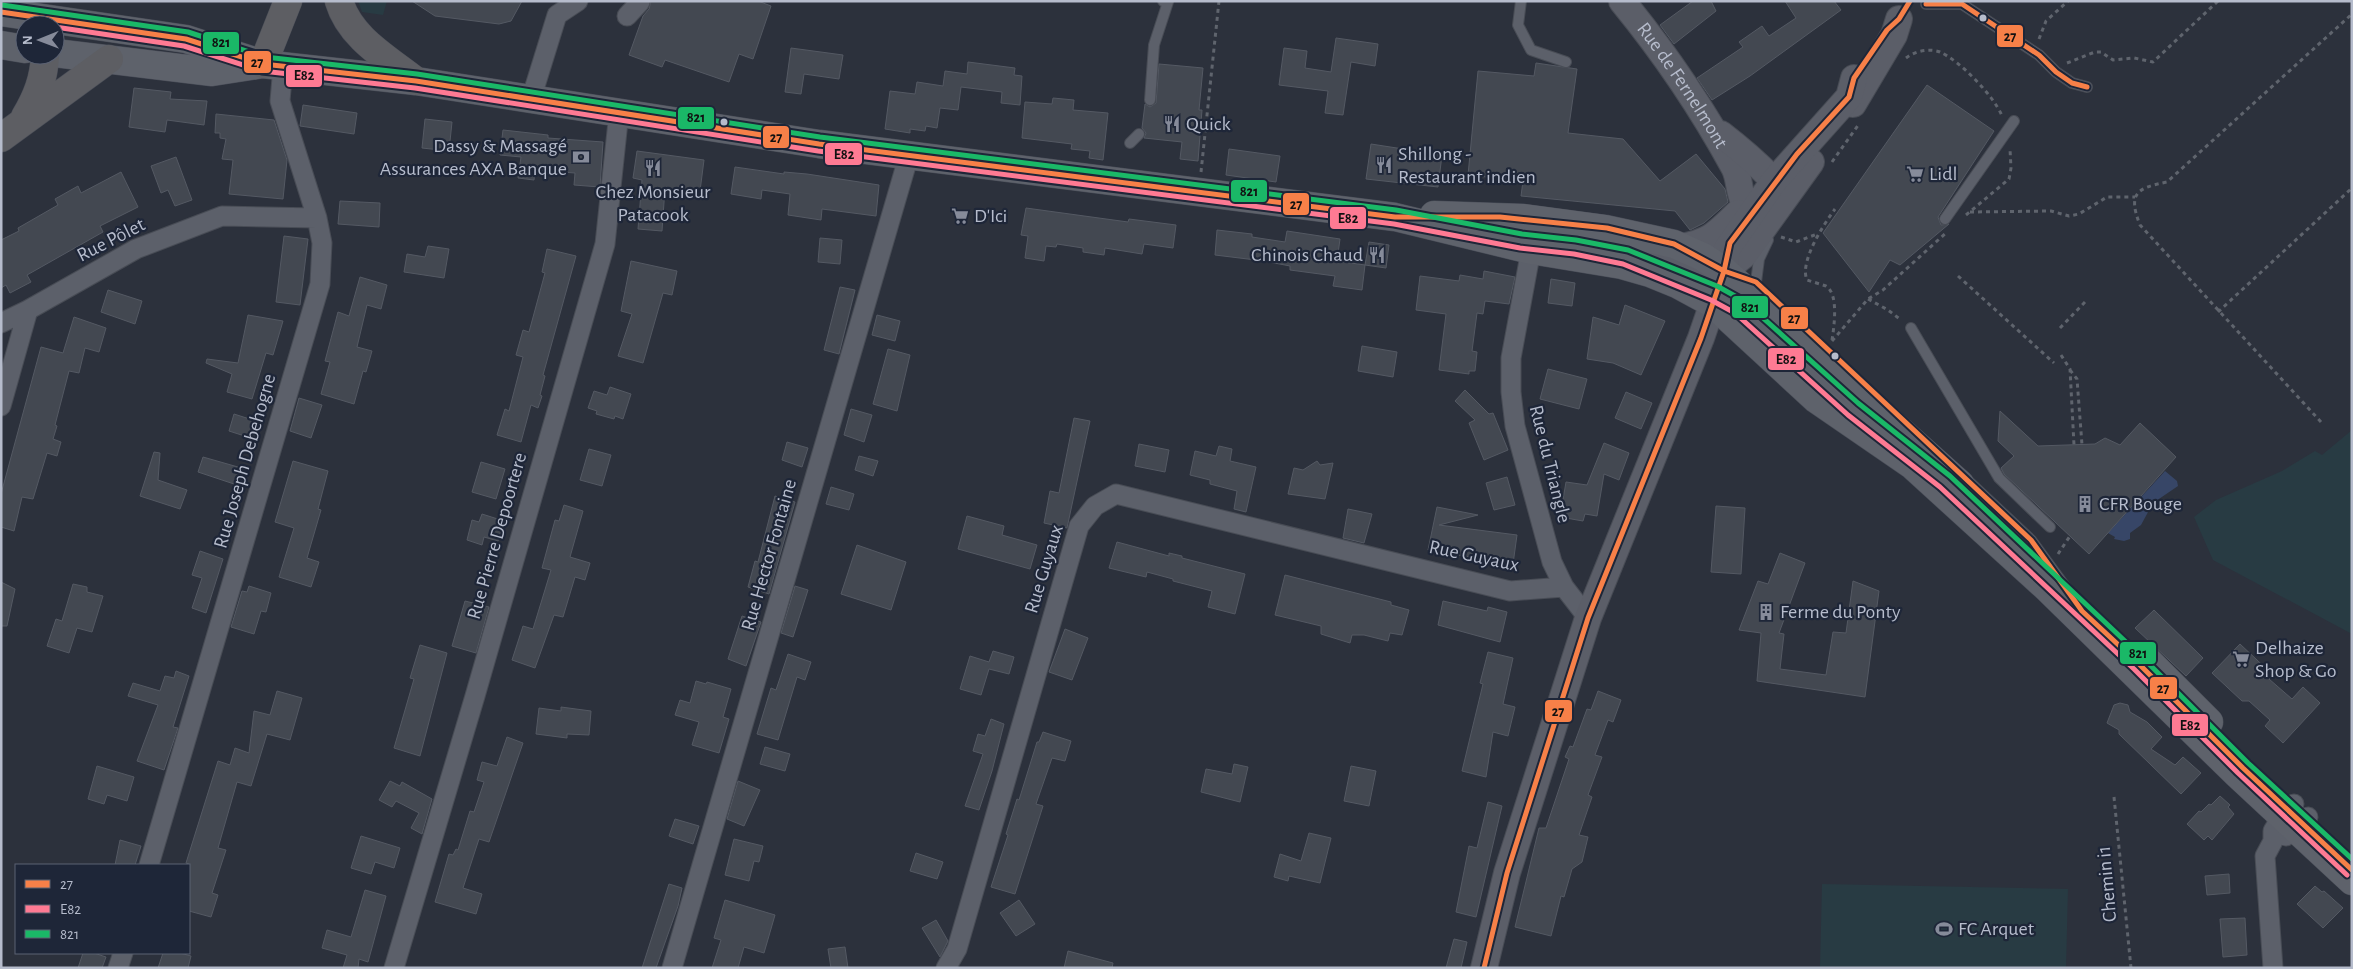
<svg xmlns="http://www.w3.org/2000/svg" width="2353" height="969" font-family="'Alegreya Sans',sans-serif">
<rect width="100%" height="100%" fill="#2c313c"/>
<path fill="#283b43" d="M358 1H387L383 15 362 12Z
M2352 430V634L2213 560 2194 517 2216 500 2282 471 2315 451 2322 455Z
M1822 884 2068 889 2066 968H1820Z"/>
<path fill="#374667" d="M2165 471 2177 481 2178 486 2153 503 2141 525 2130 533V539L2124 541 2114 539 2115 537 2108 533Z"/>
<path fill="#434851" stroke="#545963" d="M412 1H522L511 21 499 24 435 16Z
M651 1H758L771 6 753 59 739 54 729 82 665 60 662 67 629 55 643 16 649 9Z
M1693 1H1711L1716 11 1674 44 1660 25Z
M1785 1H1834L1841 10 1750 76 1712 100 1697 78 1743 47 1739 42 1762 26 1769 36 1796 18Z
M1336 38 1378 44 1375 66 1351 62 1343 115 1325 113 1328 91 1279 85 1284 48 1307 51 1305 68 1331 72Z
M791 48 843 55 839 79 804 74 801 94 785 92Z
M968 62 1015 68 1014 75 1022 76 1020 105 1001 103 1002 92 961 87 958 110 940 108 937 128 926 126 925 131 910 129V133L885 129 890 91 915 94 917 82 943 86 945 71 967 74Z
M1536 63 1577 69 1568 133 1623 139 1660 181 1696 154 1725 189 1728 202 1704 223 1690 230 1675 211 1521 196 1523 181 1468 175 1478 71 1534 76Z
M1159 64 1203 68 1199 110H1202L1198 161 1180 159 1182 142 1144 138 1146 133 1142 128 1145 104 1150 107 1156 103Z
M1927 85 1994 131 1938 217 1941 225 1949 224 1900 265 1890 260 1869 292 1823 233Z
M134 88 171 92 170 99 207 101 204 125 167 120 165 132 129 127Z
M1053 98 1074 100 1073 110 1108 113 1103 160 1089 158 1090 151 1071 149 1072 144 1022 138 1025 102 1052 104Z
M303 105 357 113 354 134 300 126Z
M216 114 274 120 287 160 283 199 229 194 233 160 222 159 226 139 220 138V133H215Z
M425 119 452 122 449 151 422 148Z
M503 130 548 135V138L603 142 600 187 574 185 575 173 535 170 534 180 518 178 521 157 500 155Z
M1371 144 1442 155 1438 187 1366 179Z
M1229 149 1280 156 1276 182 1226 175Z
M637 151 704 160 700 191 665 188 662 231 638 229 642 180 633 178Z
M176 157 192 200 175 206 168 190 161 193 151 166Z
M735 167 784 174V172L807 174 879 185 876 216 822 209 821 220 788 215 790 194 762 190 761 199 731 194Z
M121 172 138 207 100 226 103 232 27 275 31 282 10 293 6 285 1 288V240L19 231 18 228 58 205 55 199 78 186 81 193Z
M340 201 380 203 379 227 338 224Z
M1026 208 1128 222 1129 219 1176 225 1173 248 1144 244 1142 254 1105 248 1104 255 1083 252V248L1057 244 1056 247 1046 246 1044 261 1025 258 1028 236 1021 235Z
M1217 230 1252 234V237L1285 242 1287 231 1340 239 1337 261 1365 265 1362 290 1333 286 1335 276 1290 270V266L1264 261 1215 255Z
M284 236 308 239 300 305 276 302Z
M820 238 842 240 840 264 818 262Z
M1369 242 1389 245 1386 268 1365 265Z
M428 246 449 249 444 278 404 272 407 254 425 257Z
M547 249 576 256 543 375 545 376 540 395 542 396 538 408 531 405 521 442 497 435 505 409 509 411 523 357 516 355 523 330 529 332 545 273 542 272Z
M631 261 677 271 672 295 663 293 643 363 618 356 632 314 621 311Z
M1484 271 1515 277 1509 304 1485 301 1483 314 1477 313 1472 351 1477 352 1475 371H1469V374L1439 370 1446 314 1416 310 1420 276 1459 281 1460 275 1483 279Z
M360 277 387 285 381 309 367 305 357 347 372 351 366 372 363 371 354 404 321 394 330 362 325 361 338 312 349 316Z
M1551 279 1575 283 1572 306 1548 303Z
M840 287 855 290 839 354 824 350Z
M108 290 142 301 135 324 101 312Z
M1625 305 1665 321 1641 375 1613 363 1587 359 1593 317 1619 325Z
M248 315 283 321 273 355 266 353 252 399 227 392 232 374 206 363 207 359 238 363Z
M877 315 900 321 895 341 872 335Z
M74 317 106 328 99 352 85 348 79 373 69 371 55 425 57 426 53 439 61 442 57 456 47 453 33 499 22 497 14 531 1 527V494L41 347 63 353Z
M1362 346 1397 352 1393 377 1358 371Z
M888 349 910 355 897 411 873 404Z
M1548 369 1587 379 1579 409 1540 399Z
M610 387 631 394 623 419 615 416 614 419 596 414 597 411 588 408 594 391 607 395Z
M1465 390 1489 414 1493 413 1508 450 1484 460 1469 423 1475 420 1455 401Z
M1626 392 1652 403 1641 429 1615 418Z
M299 398 322 405 311 438 290 431Z
M851 409 872 415 864 442 844 435Z
M2000 411 2038 446 2095 444 2105 438 2120 445 2140 423 2176 457 2089 554 2004 474 2001 468 2014 456 1998 441Z
M234 414 259 422 254 439 229 431Z
M1074 418 1090 421 1067 528 1044 523 1050 491 1059 493Z
M787 442 808 448 802 467 782 460Z
M1604 443 1629 453 1619 480 1604 474 1597 516 1585 514 1583 521 1560 517 1566 482 1587 485Z
M1139 444 1169 450 1165 472 1135 466Z
M1219 446 1232 449 1230 461 1256 467 1246 512 1234 509 1237 491 1210 484V480L1190 475 1195 451 1216 456Z
M589 449 611 455 602 486 580 480Z
M154 452 160 453 158 480 187 490 180 509 140 496Z
M859 456 878 461 873 476 855 470Z
M203 457 245 469 240 486 198 472Z
M293 461 328 471 318 509 321 510 307 558 319 562 311 587 279 577 294 528 275 522Z
M1317 461 1320 465 1333 463 1325 499 1288 494 1294 468 1303 470Z
M481 462 505 469 496 499 472 492Z
M1507 477 1515 505 1494 510 1486 483Z
M831 487 854 494 849 510 826 504Z
M775 496 795 502 769 594 748 587 755 561 758 562Z
M564 505 583 511 570 557 590 563 585 580 575 577 563 617 554 615 535 668 512 660 523 626 533 629 551 570 542 568 555 520 559 521Z
M1716 506 1745 508 1741 574 1711 572Z
M1437 507 1478 515 1439 525 1517 535 1513 564 1428 550Z
M1348 509 1372 514 1364 543 1343 538Z
M482 514 504 521 498 541 484 537 482 545 467 540 472 520 479 522Z
M967 516 1004 526 1002 535 1037 545 1030 569 958 549Z
M1117 542 1169 556V553L1182 556V558L1245 574 1235 614 1208 607 1212 591 1173 581V579L1147 572 1146 577 1109 568Z
M857 545 906 562 891 610 841 594Z
M200 551 223 559 206 613 192 608 202 578 192 575Z
M1780 553 1805 563 1779 633 1784 634 1780 669 1826 675 1833 632 1846 633 1853 581 1879 591 1865 697 1757 681 1761 633 1739 630 1758 581 1768 584Z
M1285 575 1391 602V605L1409 610 1402 635 1390 633 1388 641 1364 635H1352L1350 643 1321 634V626L1275 615Z
M1 582 15 589 7 626H1Z
M73 584 87 587V592L103 596 92 632 77 628 69 653 47 646 56 619 62 621Z
M249 586 271 593 266 612 261 611 254 634 231 627 242 591 247 592Z
M795 586 808 590 793 637 781 633Z
M465 601 489 607 476 653 452 646Z
M1443 601 1487 611 1488 607 1507 612 1500 642 1438 625Z
M2154 610 2203 658 2186 676 2135 628Z
M742 616 761 622 746 666 728 659Z
M1065 629 1088 638 1072 680 1049 672Z
M2240 644 2273 675 2269 679 2292 699 2303 687 2320 703 2283 743 2265 726 2270 720 2249 701H2242L2212 673Z
M420 645 447 653 420 756 394 748 414 679 410 678Z
M993 651 1014 657 1009 674 989 669 981 695 960 689 970 656 989 662Z
M1488 652 1513 658 1503 704 1515 707 1508 736 1493 732 1486 777 1462 771 1483 684 1480 683Z
M788 654 811 662 805 680 797 677 778 740 757 734 771 688 776 690Z
M176 671 189 676 173 727 178 728 164 770 137 761 158 705 128 696 133 683 160 691 165 676 174 678Z
M696 681 706 684 707 682 731 689 723 717 729 719 719 753 692 745 699 722 675 715 680 700 690 703Z
M277 691 302 698 290 740 267 734 251 786 237 782 218 848 226 850 212 893 218 895 211 917 189 911V864L186 863 218 761 230 765 235 748 249 753 254 711 270 715Z
M1598 691 1621 700 1613 722 1608 720 1595 755 1602 757 1588 795 1592 797 1579 835 1588 837 1582 862 1572 869 1564 897 1561 896 1551 936 1515 927 1539 828H1546L1569 759 1565 757 1570 746 1573 747 1587 709 1591 710Z
M2120 703 2128 705 2130 712 2147 722 2162 737 2151 749 2175 765 2183 757 2201 773 2181 794 2119 734V730L2107 723 2114 705Z
M561 707 591 711 589 735 567 734V738L536 734 539 708 561 711Z
M991 719 1004 724 992 771 979 810 965 806 983 754 973 751 978 734 985 736Z
M1043 732 1071 741 1065 761 1052 758 1036 804 1043 806 1015 894 991 887 1008 835 1006 834 1017 799 1019 800 1037 742H1039Z
M507 737 523 743 489 842 479 839 463 888 482 894 476 914 435 902 449 854 453 855 456 849 458 850 470 811 474 812 484 782 477 780 482 762 497 766Z
M765 747 790 754 785 771 760 764Z
M1234 764 1248 767 1240 802 1201 792 1206 769 1232 774Z
M97 766 134 777 127 801 107 795 104 804 88 799Z
M1351 766 1376 771 1369 806 1344 801Z
M390 781 400 786 402 782 432 799 422 834 411 828 419 813 396 801 392 807 379 800Z
M738 781 760 790 744 826 727 819Z
M2220 796 2230 805 2228 807 2234 814 2212 840 2208 836 2204 840 2187 824 2199 811 2201 812 2209 804 2211 805Z
M1488 802 1502 806 1476 917 1456 912 1469 846 1477 848Z
M675 819 699 826 693 844 669 836Z
M1309 833 1331 838 1320 883 1289 876 1288 881 1274 877 1280 854 1301 861Z
M361 836 400 848 394 868 375 862 371 874 351 868Z
M734 839 763 846 759 862 754 861 749 881 725 875Z
M120 840 141 846 135 865H115Z
M916 853 943 862 937 879 910 871Z
M2229 874 2230 893 2207 895 2205 876Z
M669 884 682 888 678 906 656 968H642Z
M2315 886 2322 892 2324 891 2343 908 2323 928 2297 904Z
M365 890 386 896 373 944 368 962 359 959 358 968H343L347 955 322 948 327 930 351 937Z
M725 900 775 915 764 953 744 947 738 968H712L721 940 714 938Z
M1019 900 1035 924 1016 936 1000 913Z
M2245 918 2247 955 2223 957 2220 919Z
M936 920 948 941 940 957 922 928Z
M1454 939 1467 942 1461 968H1446Z
M845 947 848 968H831L828 949Z
M1068 951 1113 963 1112 968H1064Z
M83 953H94L106 957 102 968H78Z
M163 953H180L191 956 188 968H158Z"/>
<g fill="none" stroke-linecap="round" stroke-linejoin="round">
<g stroke="#484c55" stroke-width="12">
<path id="lane" d="M1521 1 1518 25 1531 50 1566 62
M1926 4H1962L2039 55 2056 72 2072 83 2087 87
M1150 100 1154 45 1168 2 1163 1
M1130 143 1139 134
M1945 219 2014 121
M1756 282 1759 259 1768 240
M1722 298 1739 307 1856 411
M1911 328 1999 478 2050 527
M1964 477 2031 540 2072 596"/>
</g>
<g stroke="#484c55" stroke-width="21">
<path id="street" d="M627 16 640 2
M531 99 557 15 578 1
M1531 250 1511 358V392L1515 426 1552 562 1564 587 1588 618
M1 323 28 310
M1 406 28 310 136 249 222 216 317 218
M2286 836 2308 817
M149 865 320 284 322 243 317 218 280 101 283 66
M118 968 123 953
M394 968 475 696 605 244 619 112
M672 968 909 155
M946 968 957 949 1079 526 1095 506 1116 494 1510 591 1564 587
M2273 968 2265 856 2273 841V831L2282 816 2294 804"/>
</g>
<g stroke="#484c55" stroke-width="28">
<g id="secondary">
<path id="s1" d="M1622 1C1663 51 1703 110 1734 167 1742 182 1736 199 1753 211"/>
<path d="M1853 104 1894 35 1899 19"/>
<path d="M1721 134C1743 151 1763 168 1781 189L1776 195"/>
<path d="M1480 226 1576 240 1627 250 1708 279 1724 271 1744 255 1811 162"/>
<path d="M1682 247C1712 241 1717 233 1738 213"/>
<path d="M1484 968 1507 873 1588 618 1701 338 1724 271 1727 249 1774 181 1849 97 1854 78"/>
</g>
</g>
<g stroke="#4a4e59" stroke-width="29">
<path id="primary" d="M1 12 186 39 263 64 416 81 819 144 1395 217 1531 250 1622 265 1650 273 1677 284 1712 303 1816 399 1912 465 2046 587 2237 774 2352 881
M1 45 25 49
M55 53 212 72 257 65
M1434 215 1523 218 1605 229 1674 244 1703 257 1724 271 1767 309 1860 395 1960 484
M2142 655 2209 722"/>
</g>
<g stroke="#494d57" stroke-width="29">
<path id="highway" d="M339 1C350 38 387 58 416 81
M263 64 288 1
M25 117C37 97 44 79 45 55
M1 138 109 59"/>
</g>
<path stroke="#5f646d" stroke-width="3" stroke-dasharray="4 4" stroke-linecap="butt" d="M2039 39 2046 21 2068 1
M1906 58C1915 51 1929 48 1940 52 1960 61 1994 96 2002 116
M2067 63 2095 52H2101L2113 60 2134 58 2153 62 2218 1
M1832 162 1859 124
M1201 172 1219 1
M1970 212 2051 211 2069 216 2079 214 2107 197H2135
M1966 215 2009 179 2011 168 2010 149
M1781 237 1796 242 1817 234
M1958 276 2054 363
M1868 299 1888 310 1901 320
M2218 312 2352 188
M2060 328 2086 301
M1832 340C1834 327 1839 294 1826 286 1820 284 1813 282 1807 280 1799 262 1824 224 1835 209
M1832 341 1868 299 1883 290 1947 232
M2061 355 2070 369 2074 445
M2070 370 2077 379 2082 445
M2321 422 2140 225C2127 192 2138 188 2167 182L2352 14
M2058 554 2070 536
M2114 797 2131 968"/>
<use href="#lane" stroke="#5c606a" stroke-width="10"/>
<use href="#street" stroke="#5c606a" stroke-width="19"/>
<use href="#secondary" stroke="#5b5e68" stroke-width="26"/>
<use href="#primary" stroke="#5e626b" stroke-width="28"/>
<use href="#highway" stroke="#5d5e63" stroke-width="28"/>
<g stroke="#1e2638" stroke-width="9">
<path id="bus-1" d="M1926 4H1962L2039 55 2056 72 2072 83 2087 87
M1 12 186 39 263 64 416 81 819 144 1395 217H1500L1607 228 1674 244 1724 271 1756 282 2031 540 2082 611 2139 664 2243 768 2352 870
M1484 968 1507 873 1588 618 1701 338 1724 271 1730 243 1797 154 1849 97 1854 78 1887 30 1899 19 1910 1"/>
</g>
<g stroke="#1e2638" stroke-width="9">
<path id="bus-2" d="M55 27 184 46 262 71 415 88 818 151 1394 224 1520 248 1574 254 1623 264 1711 300 1735 313 1848 415 1940 487 2134 669 2238 773 2347 875"/>
</g>
<g stroke="#1e2638" stroke-width="9">
<path id="bus-3" d="M2 5 188 32 265 57 417 74 820 137 1396 210 1522 234 1576 240 1628 250 1717 286 1744 301 1858 403 1950 476 2144 659 2248 763 2352 859"/>
</g>
<use href="#bus-1" stroke="#f78048" stroke-width="5"/>
<use href="#bus-2" stroke="#fe7a93" stroke-width="5"/>
<use href="#bus-3" stroke="#1ab867" stroke-width="5"/>
</g>
<defs>
<g id="restaurant-bare" transform="scale(1.35)"><path d="M-5-6h1v4h1v-4h1v4h1v-4h1v5L-1.5 .5V6h-2V.5L-5-1ZM5-6V6H3V1.5H1.5Q1.5-4 5-6Z" fill="#868b9a" stroke="#1e2638" stroke-width="2.5" paint-order="stroke"/></g>
<g id="bank-bare" transform="scale(1.35)"><path d="M-6-4H6V4H-6ZM0-2.3a2.3 2.3 0 1 0 0 4.6a2.3 2.3 0 1 0 0-4.6Z" fill="#868b9a" stroke="#1e2638" stroke-width="2.5" paint-order="stroke"/></g>
<g id="supermarket-bare" transform="scale(1.35)"><path d="M-6-5.5h2.5l.6 2H6L4.5 2H-2.5L-4.4-4H-6ZM-1.5 3.2a1.3 1.3 0 1 0 .1 0ZM3 3.2a1.3 1.3 0 1 0 .1 0Z" fill="#868b9a" stroke="#1e2638" stroke-width="2.5" paint-order="stroke"/></g>
<g id="building-bare" transform="scale(1.35)"><path d="M-4-6H4V6H1V3H-1V6H-4ZM-2.5-4.3h1.7v1.8h-1.7ZM.8-4.3h1.7v1.8H.8ZM-2.5-1h1.7V.8h-1.7ZM.8-1h1.7V.8H.8Z" fill="#868b9a" stroke="#1e2638" stroke-width="2.5" paint-order="stroke"/></g>
<g id="stadium-bare" transform="scale(1.35)"><path d="M0-5a6.5 5 0 1 0 0 10a6.5 5 0 1 0 0-10ZM-3.5-1.8h7v3.6h-7Z" fill="#868b9a" stroke="#1e2638" stroke-width="2.5" paint-order="stroke"/></g>
</defs>
<g fill-rule="evenodd">
<use href="#restaurant-bare" x="1172" y="124"/>
<use href="#bank-bare" x="581" y="157"/>
<use href="#restaurant-bare" x="1384" y="165"/>
<use href="#restaurant-bare" x="653" y="168"/>
<use href="#supermarket-bare" x="1915" y="174"/>
<use href="#supermarket-bare" x="960" y="216"/>
<use href="#restaurant-bare" x="1377" y="255"/>
<use href="#building-bare" x="2085" y="504"/>
<use href="#building-bare" x="1766" y="612"/>
<use href="#supermarket-bare" x="2241" y="659"/>
<use href="#stadium-bare" x="1944" y="929"/>
</g>
<g fill="#b6bccc" stroke="#1e2638" stroke-width="2">
<circle cx="1983" cy="18" r="4.5"/>
<circle cx="724" cy="122" r="4.5"/>
<circle cx="1835" cy="356" r="4.5"/>
</g>
<g text-anchor="middle" dominant-baseline="central" stroke-width="4.5" stroke-linejoin="round" paint-order="stroke">
<g font-size="20" fill="#b6bccc" stroke="#1e2638">
<text stroke="none"><textPath href="#s1" startOffset="104">Rue de Fernelmont</textPath></text>
<text transform="translate(111 240) rotate(-27)">Rue Pôlet</text>
<text transform="translate(245 461) rotate(-74)">Rue Joseph Debehogne</text>
<text transform="translate(1550 464) rotate(76)">Rue du Triangle</text>
<text transform="translate(497 536) rotate(-74)">Rue Pierre Depoortere</text>
<text transform="translate(769 555) rotate(-74)">Rue Hector Fontaine</text>
<text transform="translate(1474 556) rotate(12)">Rue Guyaux</text>
<text transform="translate(1044 569) rotate(-73)">Rue Guyaux</text>
<text transform="translate(2107 884) rotate(-95)">Chemin i1</text>
</g>
<g font-size="20" fill="#b6bccc" stroke="#1e2638" text-anchor="start">
<text x="1186" y="124">Quick</text>
<text x="567" y="146" text-anchor="end">Dassy &amp; Massagé<tspan x="567" dy="23">Assurances AXA Banque</tspan></text>
<text x="1398" y="154">Shillong -<tspan x="1398" dy="23">Restaurant indien</tspan></text>
<text x="1929" y="174">Lidl</text>
<text x="653" y="192" text-anchor="middle">Chez Monsieur<tspan x="653" dy="23">Patacook</tspan></text>
<text x="974" y="216">D'Ici</text>
<text x="1363" y="255" text-anchor="end">Chinois Chaud</text>
<text x="2099" y="504">CFR Bouge</text>
<text x="1780" y="612">Ferme du Ponty</text>
<text x="2255" y="648">Delhaize<tspan x="2255" dy="23">Shop &amp; Go</tspan></text>
<text x="1958" y="929">FC Arquet</text>
</g>
</g>
<g stroke="#1e2638" stroke-width="2">
<rect x="1996" y="24" width="28" height="24" rx="5" fill="#f78048"/>
<rect x="202" y="31" width="38" height="24" rx="5" fill="#1ab867"/>
<rect x="243" y="50" width="29" height="24" rx="5" fill="#f78048"/>
<rect x="285" y="64" width="38" height="24" rx="5" fill="#fe7a93"/>
<rect x="677" y="106" width="38" height="24" rx="5" fill="#1ab867"/>
<rect x="762" y="125" width="28" height="24" rx="5" fill="#f78048"/>
<rect x="824" y="142" width="39" height="24" rx="5" fill="#fe7a93"/>
<rect x="1230" y="179" width="38" height="24" rx="5" fill="#1ab867"/>
<rect x="1282" y="192" width="28" height="24" rx="5" fill="#f78048"/>
<rect x="1329" y="206" width="38" height="24" rx="5" fill="#fe7a93"/>
<rect x="1731" y="295" width="38" height="24" rx="5" fill="#1ab867"/>
<rect x="1780" y="306" width="29" height="24" rx="5" fill="#f78048"/>
<rect x="1767" y="347" width="38" height="24" rx="5" fill="#fe7a93"/>
<rect x="2119" y="641" width="38" height="24" rx="5" fill="#1ab867"/>
<rect x="2149" y="676" width="29" height="24" rx="5" fill="#f78048"/>
<rect x="1544" y="699" width="29" height="24" rx="5" fill="#f78048"/>
<rect x="2171" y="713" width="38" height="24" rx="5" fill="#fe7a93"/>
</g>
<g font-size="14" text-anchor="middle" font-weight="bold" fill="#111">
<text x="2010" y="41">27</text>
<text x="221" y="47">821</text>
<text x="257" y="67">27</text>
<text x="304" y="80">E82</text>
<text x="696" y="122">821</text>
<text x="776" y="142">27</text>
<text x="844" y="159">E82</text>
<text x="1249" y="196">821</text>
<text x="1296" y="209">27</text>
<text x="1348" y="223">E82</text>
<text x="1750" y="312">821</text>
<text x="1794" y="323">27</text>
<text x="1786" y="364">E82</text>
<text x="2138" y="658">821</text>
<text x="2163" y="693">27</text>
<text x="1558" y="716">27</text>
<text x="2190" y="730">E82</text>
</g>
<rect width="2353" height="969" fill="none" stroke="#b6bccc" stroke-width="5"/>
<rect x="15" y="864" width="175" height="90" fill="#1e2638" stroke="#5b6273"/>
<rect x="25" y="880" width="25" height="8" fill="#f78048" stroke="#5b6273"/>
<text x="60" y="889" font-size="15" fill="#b6bccc">27</text>
<rect x="25" y="905" width="25" height="8" fill="#fe7a93" stroke="#5b6273"/>
<text x="60" y="914" font-size="15" fill="#b6bccc">E82</text>
<rect x="25" y="930" width="25" height="8" fill="#1ab867" stroke="#5b6273"/>
<text x="60" y="939" font-size="15" fill="#b6bccc">821</text>
<g transform="translate(40 40) rotate(269)"><circle r="24" fill="#1e2638" stroke="#5b6273"/>
<path d="M0-4L9 19L0 12L-9 19Z" fill="#868b9a"/>
<text y="-8" font-size="14" font-weight="bold" text-anchor="middle" fill="#b6bccc">N</text>
</g>
</svg>
